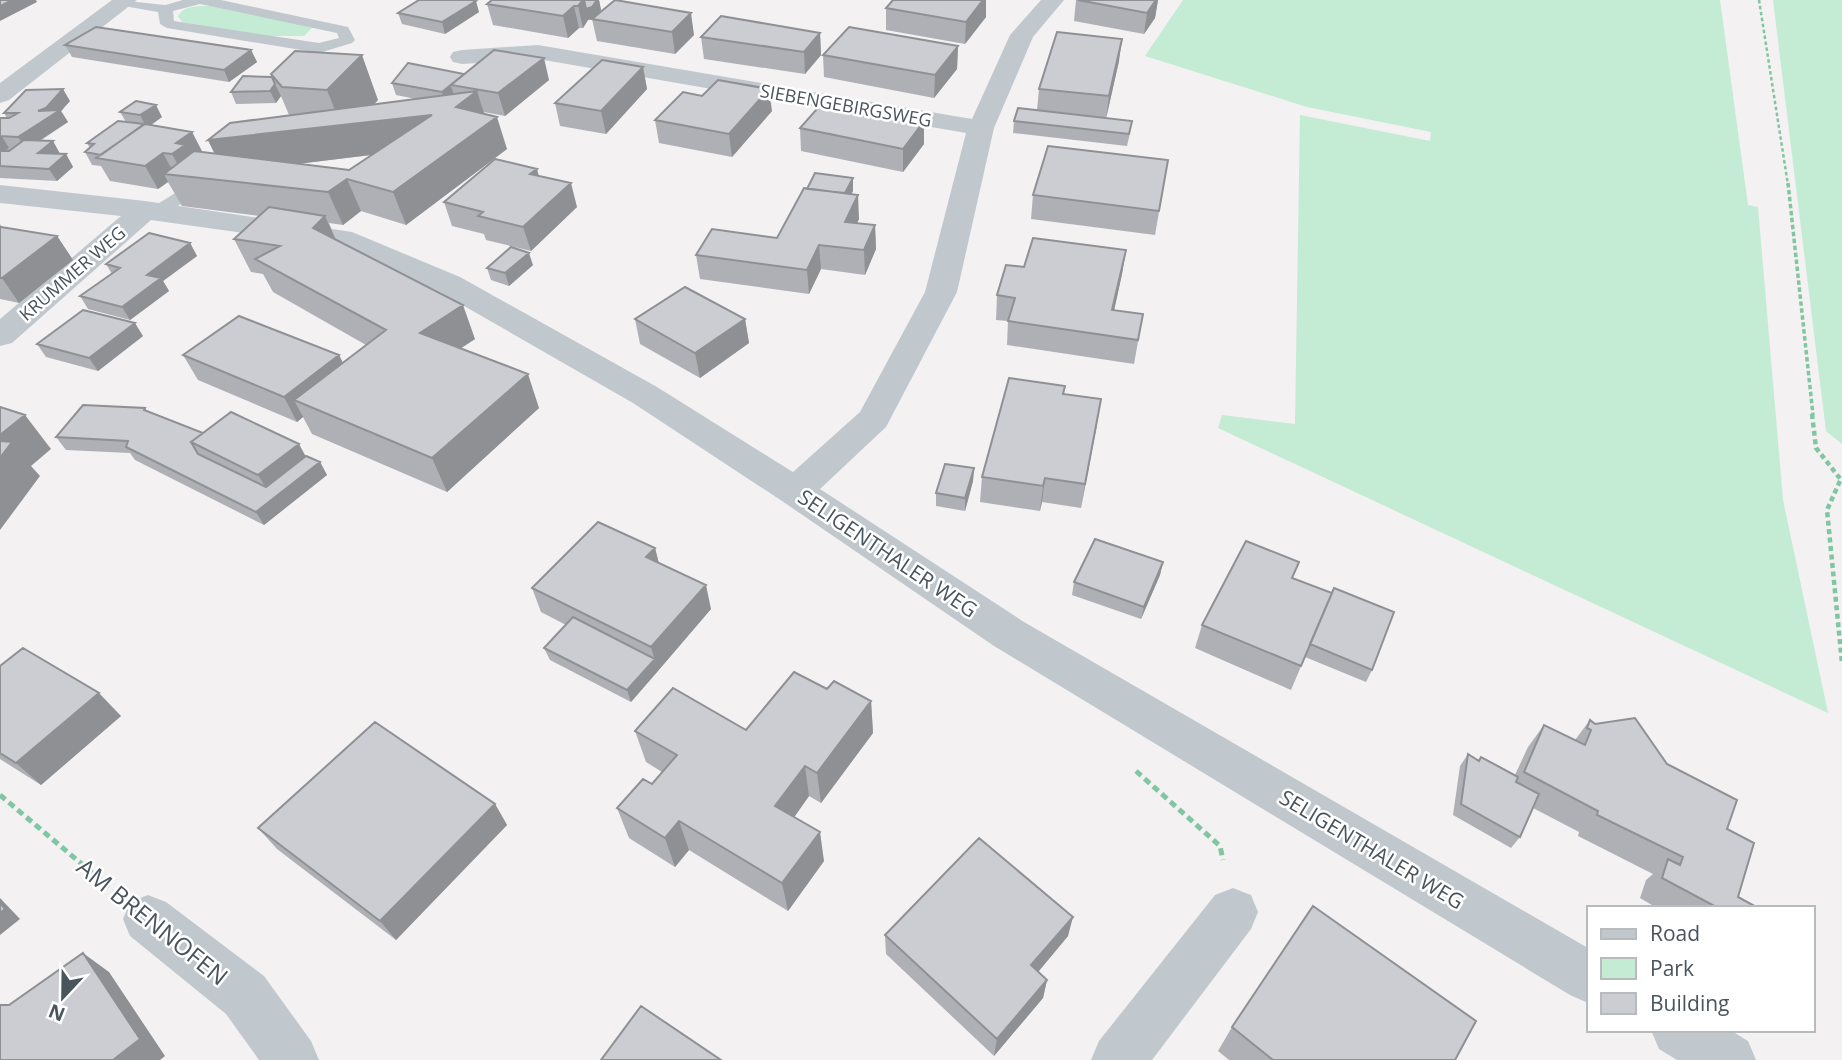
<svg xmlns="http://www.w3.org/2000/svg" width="1842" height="1060" font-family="'Open Sans',sans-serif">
<rect width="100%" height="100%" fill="#f3f1f1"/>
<path fill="#c4ebd3" d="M1183 0H1720L1748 205 1758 207 1783 500 1828 713 1218 428 1222 415 1295 424 1300 115 1430 141 1431 132 1307 107 1145 56Z
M1773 0H1842V444L1826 431Z
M211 6 307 26 312 28 304 36H263L182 22 178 16C184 5 199 6 211 6Z"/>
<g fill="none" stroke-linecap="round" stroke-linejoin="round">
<path stroke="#80c6a3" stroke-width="2.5" stroke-dasharray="3.5 2.5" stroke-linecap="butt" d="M1759 0 1788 185"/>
<path stroke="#80c6a3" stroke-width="3.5" stroke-dasharray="4.5 2.5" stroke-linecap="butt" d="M1788 183 1813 415"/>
<path stroke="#80c6a3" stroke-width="4.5" stroke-dasharray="5 3.5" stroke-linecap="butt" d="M1812 414 1816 448 1842 481
M1840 481 1827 510 1842 663"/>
<path stroke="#80c6a3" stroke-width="5" stroke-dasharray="7 4.5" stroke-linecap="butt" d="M1136 771 1220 846 1223 860
M0 795 109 887"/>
<path fill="#c0c8ce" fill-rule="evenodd" d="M117 0 165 5 183 0H221L348 27 355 40 352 43 319 53 167 28 160 24 158 12 118 5ZM200 4 337 33 339 38 319 43 174 21 173 11Z
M203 176 212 181 209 185 163 216H151L148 212 151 208Z"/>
<path fill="#c0c8ce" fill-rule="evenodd" d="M112 0H137L9 100 0 103V83Z
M1041 0H1064L1033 37 994 128 957 292 886 427 820 489 1024 622 1588 948V1003L1570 995 994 646 782 501 633 403 438 291 335 246 151 220 12 343 0 346V319L121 216 0 203V185L145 201 352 232 460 277 657 387 793 472 860 412 925 292 966 133 538 59 462 64 453 62 450 57 453 52 462 50 538 45 972 119 1010 35Z
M1233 888 1251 895 1258 912 1251 929 1152 1060H1091L1099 1041 1215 895Z
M148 895 166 902 264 976 311 1041 319 1060H259L226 1014 130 936 123 919 130 902Z
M1651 1030H1730L1748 1041 1756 1060H1677L1659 1049Z"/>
</g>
<path fill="#afb0b5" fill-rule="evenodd" d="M492 0H599L601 10 596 16 694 35 675 54 597 41 592 19 593 18 588 20 583 28H579L568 38 493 25 487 4Z
M893 0H986V17L965 44 886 30V8Z
M1076 0H1158L1155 18 1144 34 1074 21Z
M479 12 445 34 402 24 398 13Z
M820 33 821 55 805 74 704 59 701 37Z
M65 45 251 50 257 62 229 82 72 57Z
M958 46 957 69 934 98 824 77 823 55Z
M1119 61 1106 118 1130 133 1127 146 1013 133 1014 121 1037 110 1039 89Z
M643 67 647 89 606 134 560 126 555 103Z
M271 74 378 100 374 104 416 99 396 95 392 83 464 74 549 80 505 116 484 112 507 149 406 225 361 211 343 225 329 223 336 240 475 339 461 348 539 408 447 492 312 434 303 417 297 422 198 380 183 355H339L343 363 366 345 273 292 263 274 251 272 234 239 260 216 182 206 168 182 158 189 110 181 101 166 92 165 85 152 90 148 87 143 126 122 120 112 162 117 151 125 192 132 202 152 215 154 208 140 289 115 281 96 276 103 236 104 231 92 272 77ZM372 155 349 170 297 164Z
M70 101 61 111 68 122 40 141H53L60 154H66L73 167 57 181 0 178V118H7L4 113Z
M772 111 732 157 659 143 655 120Z
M800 128 924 144 903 172 801 151Z
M1168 160 1155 235 1031 219 1033 195Z
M539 176 577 207 531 251 486 240 484 234 452 226 444 202Z
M853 178V191L851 194 859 219 857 223 875 225 876 249 865 275 821 269 809 294 700 279 696 255 777 238 807 189Z
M0 224 2 227 57 236 73 260 19 303 0 299Z
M190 243 197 256 163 281 169 291 130 320 88 309 80 296 112 274 106 264Z
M1126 250 1122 274 1114 310 1143 314 1134 364 1007 345 1008 321 996 320 997 295 1024 267Z
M533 265 509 286 491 280 487 268Z
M635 319H745L749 343 700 378 640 344Z
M143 336 98 371 46 357 37 344Z
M1064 394 1097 424 1081 508 1042 502 1040 511 980 502 982 477Z
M145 408 147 411 203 433 306 456 320 462 327 475 264 525 135 460 130 453 66 450 56 437Z
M974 468 973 481 965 511 936 506V493Z
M655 548 659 563 711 609 631 702 550 660 544 648 566 625 541 612 532 588Z
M1163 562 1160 575 1141 619 1072 595 1074 582Z
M1293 578 1372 670 1366 682 1305 657 1291 690 1195 648 1202 625Z
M0 666 121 716 41 785 0 759Z
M827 689 871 701 873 733 821 803 809 796 794 817 824 861 788 911 689 850 675 867 629 838 617 808 652 784 662 772 646 762 635 731 746 730Z
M1590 720 1667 764 1727 829 1738 897 1758 908H1657L1640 898 1646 880 1653 874 1578 836 1579 832 1533 808 1520 837 1511 848 1453 815 1460 766 1468 754 1478 760 1481 757 1515 775 1528 747 1544 725 1575 740Z
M495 804 507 825 396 940 277 849 258 828Z
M885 935 1068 936 1038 972 1047 980 1043 998 994 1056 886 954Z
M1232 1027 1455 1060H1229L1218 1051Z"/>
<path fill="#8e9094" d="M12 0H36L37 2 0 21V6Z
M583 0H599L601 10 595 18 588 20 583 28 578 6Z
M983 0H986V17L965 44 966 22Z
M1156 0H1158L1155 18 1144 34 1147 13Z
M476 1 479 12 445 34 442 22Z
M574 6 579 28 568 38 563 16Z
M691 13 694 35 675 54 672 32Z
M820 33 821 55 805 74 804 52Z
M1122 39 1119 61 1106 119 1109 96Z
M958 46 957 69 934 98 935 75Z
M251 50 257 62 229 82 224 70Z
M362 55 378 100 357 123 432 115 443 146 224 173 208 140 341 125 327 90Z
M544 58 549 80 505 116 498 93Z
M643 67 647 89 606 134 601 111Z
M275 84 281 96 276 103 270 91Z
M451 86 455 98 446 104 442 92Z
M63 89 70 101 61 111 68 122 26 149 18 137 38 111Z
M769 89 772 111 732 157 729 134Z
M477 91 487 123 456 107Z
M156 105 162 117 148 127 145 125 140 115Z
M497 117 507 149 406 225 393 192Z
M924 121V144L903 172V149Z
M192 132 204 155 184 176 172 154 176 143Z
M1 135 9 148 0 154V136Z
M53 141 60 154 38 153Z
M163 153 175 175 164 174 168 182 158 189 145 166Z
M66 154 73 167 57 181 49 169Z
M537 169 543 192 530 174Z
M853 178V191L841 215V202Z
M347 179 361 211 343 225 328 192Z
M571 183 577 207 531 251 523 227Z
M858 195 859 219 846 246 845 222Z
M325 216 340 249 313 228Z
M875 225 876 249 865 275 864 250Z
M57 236 73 260 19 303 2 278Z
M190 243 197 256 163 281 169 291 130 320 122 307 147 275Z
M819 245 821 269 809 294 807 270Z
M1126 250 1122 274 1109 334 1112 310Z
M529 253 533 265 509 286 505 273Z
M463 305 475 339 434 366 420 333Z
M745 319 749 343 700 378 695 353Z
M135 323 143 336 98 371 89 358Z
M339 355 351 380 294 400 303 417 297 422 284 397Z
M528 374 539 408 447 492 432 458Z
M1101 399 1097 424 1081 508 1085 484Z
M25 415 51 449 31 466 40 476 0 530V435Z
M299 444 312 468 320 462 327 475 264 525 256 512 273 499 258 475Z
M974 468 973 481 965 511V498Z
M1045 478 1042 502 1040 511 1043 486Z
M655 548 661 573 646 557Z
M1163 562 1160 575 1141 619 1144 607Z
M706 585 711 609 658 671 651 647Z
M655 659 658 671 631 702 627 690Z
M99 693 121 716 41 785 16 763Z
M871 701 873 733 821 803 817 773Z
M805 766 809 796 781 836 775 806Z
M495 804 507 825 396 940 380 921Z
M679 821 689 850 675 867 665 838Z
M820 832 824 861 788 911 782 883Z
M0 898 20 919 0 935Z
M1073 917 1068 936 1028 984 1031 965Z
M83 953 109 972 165 1056 160 1060H113Z
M1047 980 1043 998 994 1056 997 1039Z"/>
<path fill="#cbcdd3" stroke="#8e9094" stroke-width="2" d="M0 0H12L0 6Z
M419 0H472L476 1 442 22 398 13Z
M492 0H583L578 6H574L563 16 487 4Z
M584 0H597L592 7 586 9Z
M615 0 691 13 672 32 592 19Z
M893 0H983L966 22 886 8Z
M1078 0H1156L1147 13Z
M721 16 820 33 804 52 701 37Z
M96 27 251 50 224 70 65 45Z
M849 27 958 46 935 75 823 55Z
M1057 32 1122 39 1109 96 1039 89Z
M494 50 544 58 498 93 451 85Z
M295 51 362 55 327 90 282 87 271 74Z
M602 60 643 67 601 111 555 103Z
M408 63 464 74 442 92 392 83Z
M243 76 272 77 275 84 270 91 231 92Z
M718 80 769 89 729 134 655 120 683 92 702 96Z
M63 89 46 108 38 111 60 110 18 137 0 136V118H9L18 113H4L26 90Z
M477 91 456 107 497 117 393 192 347 179 328 192 164 174 194 151 349 170 432 115 208 140 230 123Z
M136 101 156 105 140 115 120 112Z
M824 101 924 121 903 149 800 128Z
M1018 108 1132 121 1129 134 1014 121Z
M118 121 144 124 101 155 85 152 94 144 87 143Z
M145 124 192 132 176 143 185 145 172 154 163 153 145 166 96 158Z
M24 140 53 141 38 153 66 154 49 169 0 166V151H9Z
M1048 146 1168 160 1159 211 1033 195Z
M495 159 537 169 530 174 571 183 523 227 478 216 483 212 444 202Z
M815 173 853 178 845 193 807 189Z
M804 188 858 195 845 222 875 225 864 250 819 245 807 270 696 255 712 229 777 238Z
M269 207 325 216 313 228 463 305 420 333 528 374 432 458 294 400 386 330 255 259 280 246 234 239Z
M0 227H1L57 236 2 278H0Z
M149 233 190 243 147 275 161 278 122 307 80 296 120 268 106 264Z
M1033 238 1126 250 1112 310 1143 314 1138 340 1008 321 1015 298 997 295 1006 265 1024 267Z
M511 247 529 253 505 273 487 268Z
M685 287 745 319 695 353 635 319Z
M83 310 135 323 89 358 37 344Z
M239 316 339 355 284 397 183 355Z
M1009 378 1065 386 1063 394 1101 399 1085 484 1045 478 1043 486 982 477Z
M83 405 145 408 144 410 203 433 191 442 198 454 266 487 306 456 320 462 256 512 126 447 128 441 56 437Z
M0 407 25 415 0 435Z
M231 412 299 444 258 475 191 442Z
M0 441 12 442 0 458Z
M945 464 974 468 965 498 936 493Z
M598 522 655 548 646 557 706 585 651 647 532 588Z
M1095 539 1163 562 1144 607 1074 582Z
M1246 541 1299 562 1292 578 1332 593 1301 666 1202 625Z
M1334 588 1394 612 1372 670 1310 644Z
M573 617 655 659 627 690 544 648Z
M23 648 99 693 16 763 0 753V666Z
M794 672 827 689 834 681 871 701 817 773 805 766 775 806 820 832 782 883 679 821 665 838 617 808 643 779 652 784 677 755 635 731 673 688 746 730Z
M1635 718 1667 764 1737 800 1727 829 1754 843 1738 897 1758 908H1718L1662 878 1668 859 1680 865 1683 857 1597 815 1598 811 1524 772 1544 725 1585 745 1591 730 1587 728 1590 720 1595 724Z
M375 722 495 804 380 921 258 828Z
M1468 754 1479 761 1481 757 1518 777 1516 782 1539 794 1520 837 1461 804Z
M979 838 1073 917 1031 965 1047 980 997 1039 885 935Z
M0 903 5 909 0 913Z
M1313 906 1476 1021 1455 1060H1273L1232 1027Z
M83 953 140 1039 113 1060H0V1005H9Z
M641 1006 721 1060H601Z"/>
<g text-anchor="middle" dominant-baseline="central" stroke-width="5" stroke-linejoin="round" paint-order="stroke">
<g font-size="18" fill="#4a545c" stroke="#fff">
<text transform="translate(846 105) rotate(10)">SIEBENGEBIRGSWEG</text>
<text transform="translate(72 273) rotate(-41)">KRUMMER WEG</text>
</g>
<g font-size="21" fill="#4a545c" stroke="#fff">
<text transform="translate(888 553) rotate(34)">SELIGENTHALER WEG</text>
<text transform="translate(1372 849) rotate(31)">SELIGENTHALER WEG</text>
</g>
<g font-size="24" fill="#4a545c" stroke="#fff">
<text transform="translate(153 921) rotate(39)">AM BRENNOFEN</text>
</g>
</g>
<rect x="1587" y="906" width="228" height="126" fill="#ffffff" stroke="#b7bbbe" stroke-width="2"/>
<rect x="1601" y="929" width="35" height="10" fill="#c0c8ce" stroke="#b7bbbe" stroke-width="2"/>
<text x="1650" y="941" font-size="21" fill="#4a545c">Road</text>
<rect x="1601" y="958" width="35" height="21" fill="#c4ebd3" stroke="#b7bbbe" stroke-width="2"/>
<text x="1650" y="976" font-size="21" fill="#4a545c">Park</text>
<rect x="1601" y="993" width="35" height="21" fill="#cbcdd3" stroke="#b7bbbe" stroke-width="2"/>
<text x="1650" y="1011" font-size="21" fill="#4a545c">Building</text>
<g transform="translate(63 997) rotate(202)" stroke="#ffffff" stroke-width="5" paint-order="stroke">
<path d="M0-5L12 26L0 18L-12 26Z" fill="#4a545c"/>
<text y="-10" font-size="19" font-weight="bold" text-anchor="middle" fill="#4a545c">N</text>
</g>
</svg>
